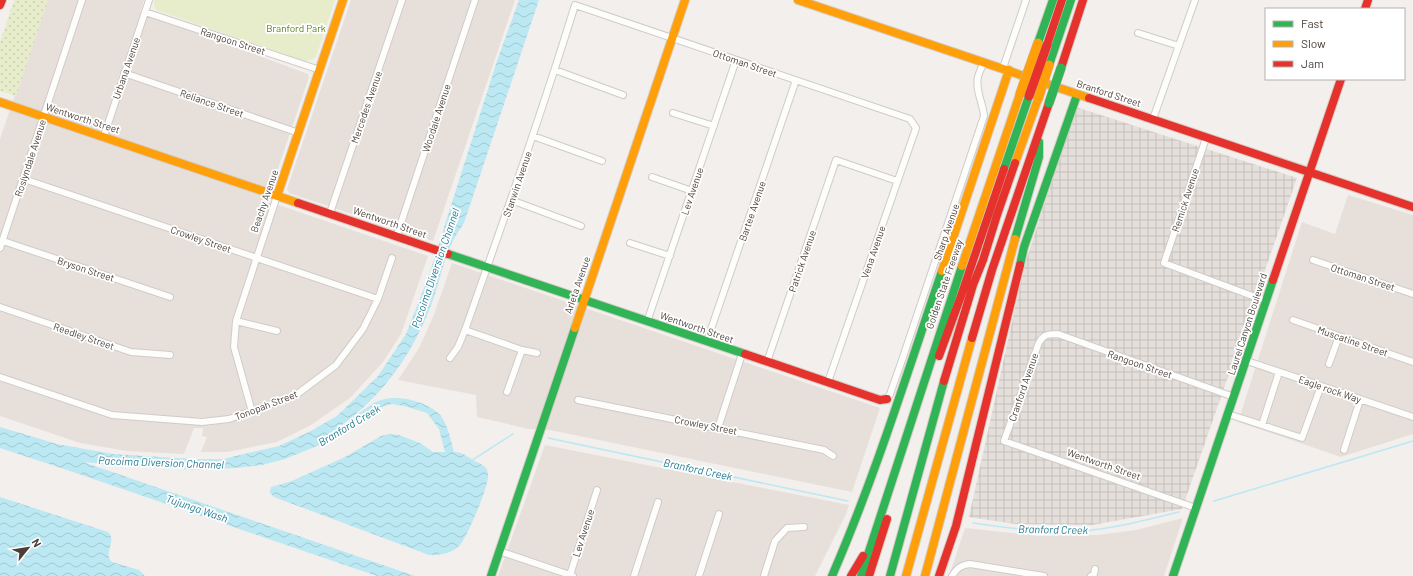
<svg xmlns="http://www.w3.org/2000/svg" width="1413" height="576" font-family="Barlow,sans-serif">
<defs>
<pattern id="industrial-grid" width="8" height="8" patternUnits="userSpaceOnUse"><rect width="8" height="8" fill="#e5dfdc"/><path d="M0 4h8M4 0v8" fill="none" stroke="#c6c0bd"/></pattern>
<pattern id="garden-dots" width="8" height="8" patternUnits="userSpaceOnUse"><rect width="8" height="8" fill="#e7edcb"/><path d="M2 2h.1M6 6h.1" fill="none" stroke="#c8ccaf" stroke-width="1.8" stroke-linecap="round"/></pattern>
<pattern id="water-waves" width="16" height="10" patternUnits="userSpaceOnUse"><rect width="16" height="10" fill="#bbe8f3"/><path d="M0 5q4-4 8 0t8 0" fill="none" stroke="#a2c8d1"/></pattern>
</defs>
<rect width="100%" height="100%" fill="#f2efed"/>
<path fill="#e7e0da" d="M47 0H144L140 12 308 74 309 77 267 201 428 256 401 334 383 362 350 398 311 425 277 442 227 452H201L207 437 202 436 203 428H194L184 454 127 451 80 443 0 416V139Z
M351 0H515L433 241 289 193 287 189Z
M1348 195 1413 215V434L1341 457 1238 422 1302 222 1335 234Z
M452 263 880 408 852 492 550 430 529 429 477 417 476 395 398 380 419 348 433 317Z
M545 445 849 505 846 514 815 576H498Z
M1183 518 1164 576H949L965 528 1038 536 1097 535 1136 530Z"/>
<path fill="url(#industrial-grid)" d="M1076 107 1297 178 1182 509 1092 525 1015 524 969 517 1024 267Z"/>
<path fill="#e7edcb" d="M154 0H335L316 57 313 59 305 61 156 10 154 6Z"/>
<path fill="url(#garden-dots)" d="M14 0H48L16 96 0 91V42Z"/>
<path fill="url(#water-waves)" d="M519 0H539L464 223C459 231 453 239 450 247 443 264 439 282 433 300 411 360 377 404 323 438 342 431 357 412 376 402 393 393 423 400 437 412 447 420 451 440 454 452 463 452 466 456 473 460 480 464 487 465 488 474 490 484 467 537 460 545 452 554 440 555 429 555L274 497 270 493V490L271 487 292 481 345 457 381 436 389 434 399 435 420 443 433 452H445L439 429 427 413 404 406 392 404 381 407 371 411 340 434 322 444 285 459 262 465 234 468 201 470 116 465 83 462 415 576H377L67 470 0 448V427L57 444 113 454 193 459H223L279 446 309 432 337 416 378 376 406 334 428 278 496 64Z
M0 497 108 532C118 541 102 553 112 562L139 570 145 576H0Z"/>
<g fill="none" stroke-linecap="round" stroke-linejoin="round">
<path stroke="#bbe8f3" stroke-width="1.5" d="M548 438 848 501
M471 461 513 434
M1214 501 1413 441
M973 523C1008 528 1044 533 1080 531 1113 529 1146 520 1179 512"/>
<g stroke="#cfcbc8" stroke-width="8">
<path id="street" d="M145 12 320 70
M1138 33 1179 46
M1003 68 1026 0
M555 70 623 95
M124 73 299 133
M673 113 714 126
M1153 119 1195 0
M104 136 149 0
M533 136 602 161
M1206 138 1164 263 1266 301
M652 177 692 191
M24 179 378 299
M511 200 581 226
M330 213 402 0
M397 235 475 0
M3 241 170 297
M630 243 670 256
M0 248 82 0
M1313 260 1413 294
M0 307 131 352 170 355
M1293 320 1413 362
M236 321 277 331
M647 322 736 60
M465 330 522 350 537 353
M707 341 796 80
M450 358 458 347 465 330C503 222 541 115 575 5L910 119 916 128 828 382
M1247 361 1413 417
M767 362 836 160 897 181
M1329 364 1339 336
M0 377 112 415 202 422 229 419 296 395 336 365 363 329 378 299 392 258
M507 392 522 350
M887 399 890 394 901 363 984 116C983 103 975 90 978 77 979 72 982 67 984 62
M578 400 824 450 833 456
M252 412 234 347 236 321 277 196
M1228 414 1302 438 1321 386
M1262 425 1279 372
M718 428 742 354
M1344 450 1360 400
M1196 508 1004 441 1038 345C1042 335 1047 334 1058 334L1234 397
M499 551 573 576
M570 575 597 490
M634 576 658 502
M699 576 719 514
M764 576 775 541 787 528 804 527
M952 576C957 568 961 565 970 564L1044 576
M1091 576 1094 574 1095 569"/>
</g>
<g stroke="#d4ccc4" stroke-width="10">
<path id="fast" d="M1038 43 1053 0
M1049 65 1071 0
M1004 169 1029 96
M1015 239 1039 157V142
M448 254 745 354
M1020 265 1024 247 1077 95
M491 576 575 328
M832 576C875 477 907 373 942 271
M861 576 962 266
M890 576 944 381
M1173 576 1273 280"/>
</g>
<g stroke="#d4ccc4" stroke-width="10">
<path id="slow" d="M798 0 1089 98
M0 102 298 203
M1015 163 1038 99
M277 196 343 0
M962 266 1020 94
M942 271 1009 70
M575 328 685 0
M906 576 972 338
M925 576 1015 239"/>
</g>
<g stroke="#d4ccc4" stroke-width="10">
<path id="jam" d="M0 5 2 0
M1365 9 1368 0
M1047 45 1062 0
M1061 68 1083 0
M1089 98 1413 207
M298 203 448 254
M1273 280 1341 79
M972 338 992 270 1049 103
M745 354 880 400 887 399
M939 356 961 296 1004 169
M944 381 973 285 983 260 997 215 1015 163
M851 576 863 556
M869 576 887 519
M939 576 956 526 1020 265"/>
</g>
<use href="#street" stroke="#fdfdfc" stroke-width="6"/>
<use href="#fast" stroke="#30b455" stroke-width="8"/>
<use href="#slow" stroke="#ff9f0a" stroke-width="8"/>
<use href="#jam" stroke="#e5322d" stroke-width="8"/>
<g stroke="#ccb6a7" stroke-width="10" stroke-linecap="butt">
<path id="fast-bridge" d="M1049 103 1061 68"/>
</g>
<g stroke="#ccb6a7" stroke-width="10" stroke-linecap="butt">
<path id="slow-bridge" d="M1020 94 1038 43
M1038 99 1049 65"/>
</g>
<g stroke="#ccb6a7" stroke-width="10" stroke-linecap="butt">
<path id="jam-bridge" d="M1029 96 1047 45"/>
</g>
<use href="#fast-bridge" stroke="#30b455" stroke-width="9"/>
<use href="#slow-bridge" stroke="#ff9f0a" stroke-width="9"/>
<use href="#jam-bridge" stroke="#e5322d" stroke-width="9"/>
</g>
<g text-anchor="middle" dominant-baseline="central" stroke-width="3.5" stroke-linejoin="round" paint-order="stroke">
<g font-size="10" fill="#5c8026" stroke="#fff">
<text x="296" y="28">Branford Park</text>
</g>
<g font-size="10" fill="#4a3e37" stroke="#fff">
<text transform="translate(233 41) rotate(18)">Rangoon Street</text>
<text transform="translate(745 63) rotate(19)">Ottoman Street</text>
<text transform="translate(126 68) rotate(-71)">Urbana Avenue</text>
<text transform="translate(1109 93) rotate(18)">Branford Street</text>
<text transform="translate(212 103) rotate(19)">Reliance Street</text>
<text transform="translate(366 107) rotate(-71)">Mercedes Avenue</text>
<text transform="translate(83 118) rotate(18)">Wentworth Street</text>
<text transform="translate(436 118) rotate(-72)">Woodale Avenue</text>
<text transform="translate(30 158) rotate(-72)">Roslyndale Avenue</text>
<text transform="translate(517 184) rotate(-71)">Stanwin Avenue</text>
<text transform="translate(692 191) rotate(-71)">Lev Avenue</text>
<text transform="translate(1185 200) rotate(-72)">Remick Avenue</text>
<text transform="translate(264 201) rotate(-71)">Beachy Avenue</text>
<text transform="translate(752 211) rotate(-71)">Bartee Avenue</text>
<text transform="translate(390 222) rotate(19)">Wentworth Street</text>
<text transform="translate(946 232) rotate(-71)">Sharp Avenue</text>
<text transform="translate(201 239) rotate(19)">Crowley Street</text>
<text transform="translate(873 252) rotate(-71)">Vena Avenue</text>
<text transform="translate(802 261) rotate(-71)">Patrick Avenue</text>
<text transform="translate(86 269) rotate(18)">Bryson Street</text>
<text transform="translate(1363 277) rotate(18)">Ottoman Street</text>
<text transform="translate(944 284) rotate(-71)">Golden State Freeway</text>
<text transform="translate(577 285) rotate(-71)">Arleta Avenue</text>
<text transform="translate(1247 324) rotate(-72)">Laurel Canyon Boulevard</text>
<text transform="translate(697 327) rotate(19)">Wentworth Street</text>
<text transform="translate(84 336) rotate(19)">Reedley Street</text>
<text transform="translate(1353 341) rotate(19)">Muscatine Street</text>
<text transform="translate(1140 364) rotate(19)">Rangoon Street</text>
<text transform="translate(1023 387) rotate(-71)">Cranford Avenue</text>
<text transform="translate(1330 389) rotate(19)">Eagle rock Way</text>
<text transform="translate(266 405) rotate(-21)">Tonopah Street</text>
<text transform="translate(706 425) rotate(11)">Crowley Street</text>
<text transform="translate(1104 464) rotate(19)">Wentworth Street</text>
<text transform="translate(583 533) rotate(-72)">Lev Avenue</text>
</g>
<g font-size="11" font-style="italic" fill="#237c92" stroke="#fff">
<text transform="translate(435 268) rotate(-71)">Pacoima Diversion Channel</text>
<text transform="translate(349 425) rotate(-31)">Branford Creek</text>
<text transform="translate(161 462) rotate(2)">Pacoima Diversion Channel</text>
<text transform="translate(698 469) rotate(12)">Branford Creek</text>
<text transform="translate(197 508) rotate(19)">Tujunga Wash</text>
<text transform="translate(1053 529) rotate(1)">Branford Creek</text>
</g>
</g>
<rect x="1265" y="8" width="140" height="72" fill="#ffffff" stroke="#b7b2af"/>
<rect x="1273" y="21" width="20" height="6" fill="#30b455" stroke="#b7b2af"/>
<text x="1301" y="28" font-size="12" fill="#4a3e37">Fast</text>
<rect x="1273" y="41" width="20" height="6" fill="#ff9f0a" stroke="#b7b2af"/>
<text x="1301" y="48" font-size="12" fill="#4a3e37">Slow</text>
<rect x="1273" y="61" width="20" height="6" fill="#e5322d" stroke="#b7b2af"/>
<text x="1301" y="68" font-size="12" fill="#4a3e37">Jam</text>
<g transform="translate(28 548) rotate(60)" stroke="#ffffff" stroke-width="3" paint-order="stroke">
<path d="M0-3L7 15L0 10L-7 15Z" fill="#4a3e37"/>
<text y="-6" font-size="11" font-weight="bold" text-anchor="middle" fill="#4a3e37">N</text>
</g>
</svg>
